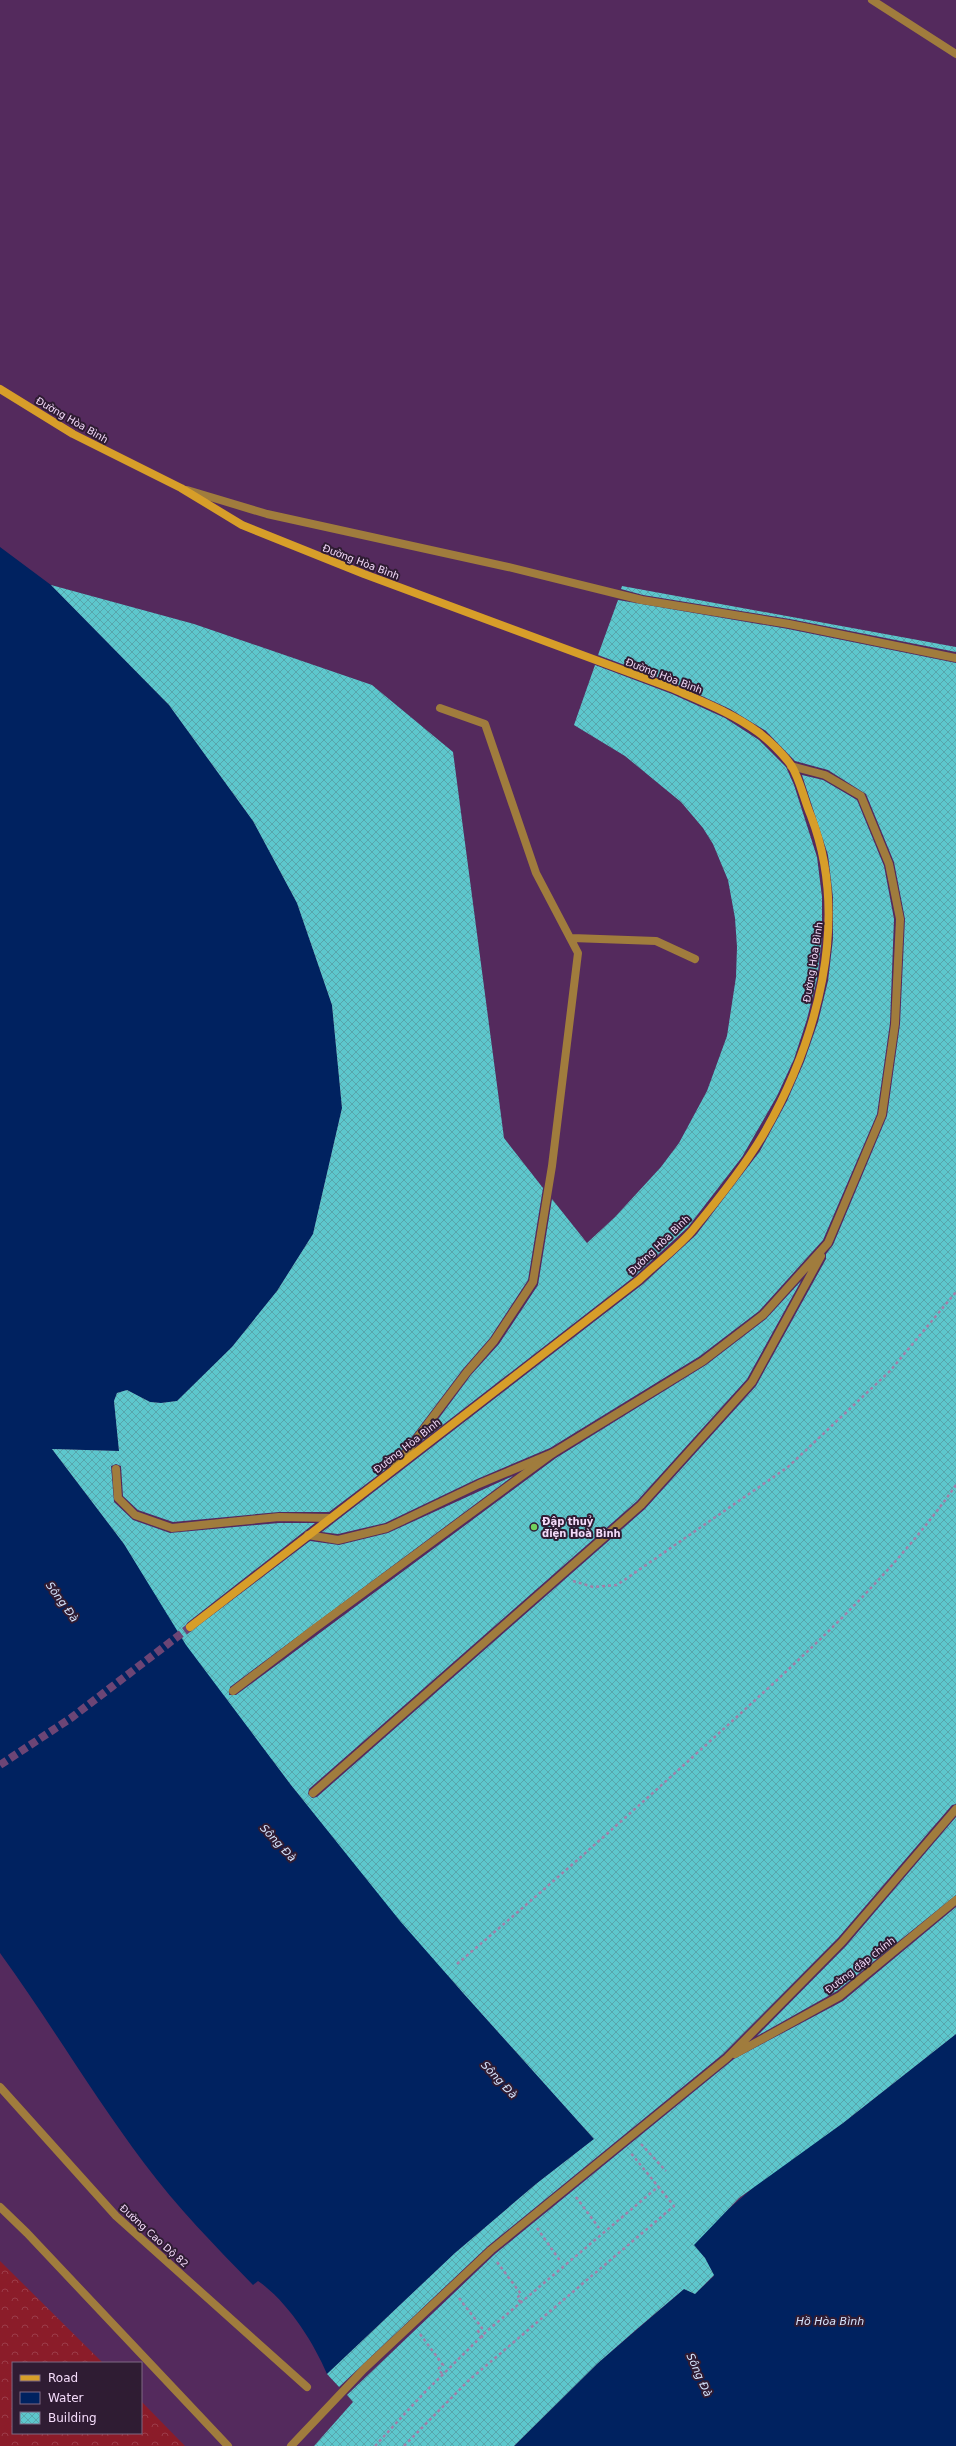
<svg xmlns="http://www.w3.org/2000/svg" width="956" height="2446" font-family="'DejaVu Sans',sans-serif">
<defs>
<pattern id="forest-crowns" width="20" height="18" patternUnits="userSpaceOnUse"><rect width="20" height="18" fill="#8b1c29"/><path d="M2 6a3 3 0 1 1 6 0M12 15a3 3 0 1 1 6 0" fill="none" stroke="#9c3c49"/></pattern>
<pattern id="building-cross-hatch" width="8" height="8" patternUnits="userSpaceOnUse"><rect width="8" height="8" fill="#5dc7cd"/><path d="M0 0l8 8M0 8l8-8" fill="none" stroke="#58a6ac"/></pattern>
</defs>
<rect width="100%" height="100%" fill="#542a5d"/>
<path fill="url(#forest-crowns)" d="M0 2261 103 2363H13V2433H141V2401L185 2446H0Z"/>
<path fill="#002260" d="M0 547 51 585 169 705 253 821 297 903 332 1005 342 1108 313 1234 277 1291 232 1347 177 1401 161 1403 150 1402 127 1390 117 1393 114 1401 119 1451 52 1449 124 1544 187 1645 291 1785 401 1921 464 1994 594 2139 536 2184 455 2253 327 2374C313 2341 287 2301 258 2281L253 2285C215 2246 177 2207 144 2163 93 2095 50 2022 0 1953Z
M956 2034V2446H514L598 2363 684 2289 695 2294 714 2276 705 2258 693 2246 716 2220 763 2179 843 2123Z"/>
<path fill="url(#building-cross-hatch)" d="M51 585 194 624 372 685 453 752 504 1138 543 1188 528 1280 490 1338 463 1369 390 1466 329 1512H279L173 1522 138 1510 123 1496 121 1466 116 1464 111 1466 114 1502 133 1520 170 1533 279 1523H315L187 1623 185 1628 190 1632 310 1541 339 1545 388 1533 513 1476 230 1687 229 1695H236L556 1458 706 1365 766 1319 801 1281 747 1379 637 1501 309 1789 308 1794 312 1798 317 1797 645 1509 756 1386 826 1259V1254L833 1245 887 1116 900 1024 905 919 894 862 866 794 828 770 795 761 766 731 730 709 676 684 598 655 618 600 788 629 956 663V1804L952 1805 838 1938 723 2054 488 2246 339 2387 327 2374 455 2253 536 2184 594 2139 464 1994 400 1921 291 1785 186 1645 124 1544 52 1449 119 1451 114 1401 117 1393 127 1390 150 1402 161 1403 177 1401 232 1347 277 1291 313 1234 342 1108 332 1005 297 903 253 821 169 705Z
M622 586 956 647V652L790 619 643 595 621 589Z
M595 665 672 694 725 718 759 740 786 767 794 785 817 857 822 897V938L817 979 807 1019 794 1059 777 1096 742 1157 688 1227 635 1276 422 1441 471 1375 499 1344 538 1285 552 1199 587 1243 615 1217 661 1167 679 1143 707 1091 727 1036 736 977 737 947 735 918 728 880 713 844 703 828 681 802 625 756 574 725Z
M802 775 823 780 857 800 884 866 894 919 890 1023 877 1114 823 1240 759 1311 700 1356 550 1448 477 1479 385 1523 338 1534 322 1532 643 1284 696 1235 760 1151 787 1101 804 1062 818 1022 828 981 833 939V897L828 855Z
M956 1817V1895L837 1991 757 2036 846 1946Z
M956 1907V2034L843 2123 739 2198 694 2245 705 2258 714 2275 695 2294 684 2289 638 2328 598 2363 514 2446H314L353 2402 347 2395 495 2254 734 2059 843 2001Z"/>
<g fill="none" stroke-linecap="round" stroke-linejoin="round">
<path stroke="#6c4575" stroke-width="8" stroke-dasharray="8 4" stroke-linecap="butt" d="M0 1765 71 1718 190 1627"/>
<path stroke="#a180a9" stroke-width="2.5" stroke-dasharray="3 3" stroke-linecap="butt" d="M573 1581 593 1587 617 1585 788 1467 890 1371 956 1292
M457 1964C549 1886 639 1806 729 1724 810 1650 892 1576 956 1485
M641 2144 666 2171
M576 2197 599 2228
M537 2228 561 2262
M497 2262 521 2294 517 2298 522 2304
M459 2298 482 2328 478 2331 483 2338
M420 2334 443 2365 438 2369 444 2376
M404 2446 468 2381 674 2206 630 2152"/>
<path stroke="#a07c3d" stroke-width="8" d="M872 0 956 54
M187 490 267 514 508 567 642 600 789 624 956 658
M572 938 656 941 695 959
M395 1467 467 1372 494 1341 533 1282 552 1166 578 953 536 873 485 724 440 708
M116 1469 118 1498 135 1515 172 1528 279 1517 331 1518
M308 1535 338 1540 387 1528 479 1484 553 1453 703 1361 763 1315 828 1243 882 1115 895 1024 900 919 889 864 861 796 825 775 791 766
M313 1793 641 1505 752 1382 821 1256
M735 2054 840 1996 956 1900
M291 2446 364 2369 491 2250 727 2058 842 1942 956 1809"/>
<path stroke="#a07c3d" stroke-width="8" d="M233 1691 314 1629 553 1453
M0 2087 116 2216 307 2387
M0 2207 27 2233 228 2446"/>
<path stroke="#d79e29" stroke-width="8" d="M0 389 73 434 181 488 242 525 364 574 674 689C703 702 732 713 758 732 769 740 783 754 791 765 800 779 804 800 811 816 851 920 817 1042 763 1135 743 1169 717 1201 692 1231 676 1249 656 1264 639 1280L190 1627"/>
<path stroke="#a180a9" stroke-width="2.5" stroke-dasharray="3 3" stroke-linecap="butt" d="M375 2446 424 2393 487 2331 659 2186"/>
</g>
<circle fill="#72d25d" stroke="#2f1c33" stroke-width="1.5" cx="534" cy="1527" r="4"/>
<g text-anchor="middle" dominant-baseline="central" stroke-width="4" stroke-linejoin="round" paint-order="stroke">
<g font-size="10" fill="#f4dbfa" stroke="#2f1c33">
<text transform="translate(72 420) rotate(30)">Đường Hòa Bình</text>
<text transform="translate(361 562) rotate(21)">Đường Hòa Bình</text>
<text transform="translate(664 676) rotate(21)">Đường Hòa Bình</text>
<text transform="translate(813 962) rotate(-81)">Đường Hòa Bình</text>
<text transform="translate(659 1245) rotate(-44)">Đường Hòa Bình</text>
<text transform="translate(407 1446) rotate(-38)">Đường Hòa Bình</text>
<text transform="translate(860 1965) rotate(-38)">Đường đập chính</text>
<text transform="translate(154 2236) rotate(42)">Đường Cao Dộ 82</text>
</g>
<g font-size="10" font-weight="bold" fill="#f4dbfa" stroke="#2f1c33" text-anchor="start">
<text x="542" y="1521">Đập thuỷ<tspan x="542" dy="12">điện Hoà Bình</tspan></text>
</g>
<g font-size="11" font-style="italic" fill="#d6e4fc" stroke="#2f1c33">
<text transform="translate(62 1602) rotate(54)">Sông Đà</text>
<text transform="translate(278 1843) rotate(47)">Sông Đà</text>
<text transform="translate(499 2080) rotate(47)">Sông Đà</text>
<text x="830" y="2321">Hồ Hòa Bình</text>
<text transform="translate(699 2375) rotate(66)">Sông Đà</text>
</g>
</g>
<rect x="12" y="2362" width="130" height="72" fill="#2f1c33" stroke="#7e6883"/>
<rect x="20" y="2375" width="20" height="6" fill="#d79e29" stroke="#7e6883"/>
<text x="48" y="2382" font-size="12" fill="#f4dbfa">Road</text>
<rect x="20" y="2392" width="20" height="12" fill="#002260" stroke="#7e6883"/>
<text x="48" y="2402" font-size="12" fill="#f4dbfa">Water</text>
<rect x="20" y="2412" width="20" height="12" fill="url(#building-cross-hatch)" stroke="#7e6883"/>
<text x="48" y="2422" font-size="12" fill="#f4dbfa">Building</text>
</svg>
